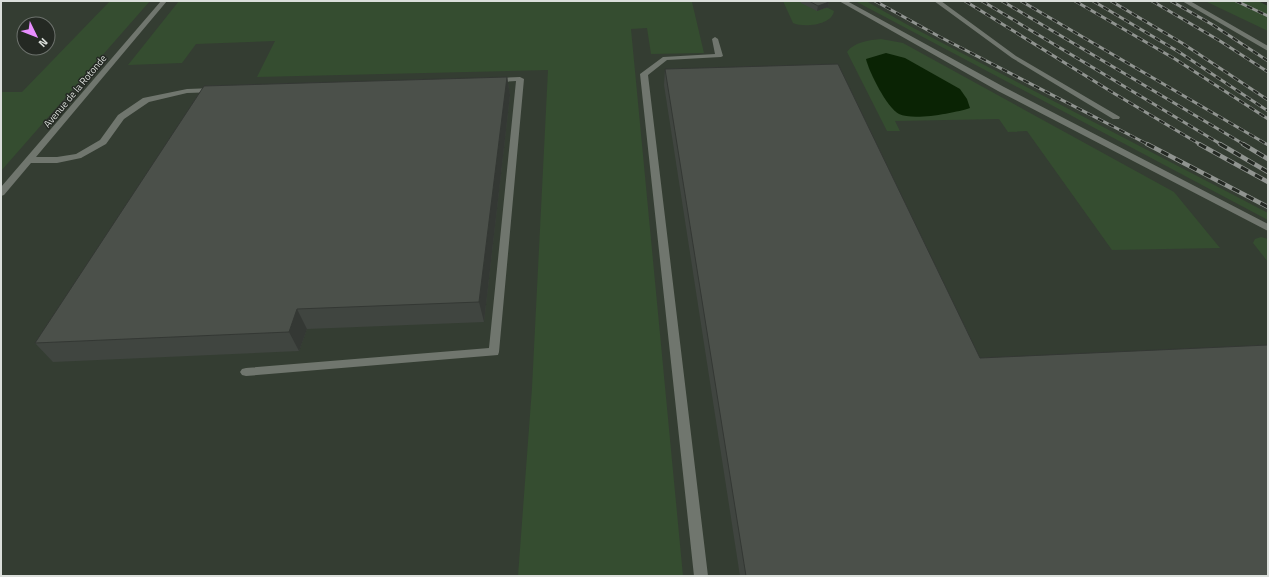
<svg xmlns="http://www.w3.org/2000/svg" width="1269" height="577" font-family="'Titillium Web',sans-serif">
<rect width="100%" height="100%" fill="#2e332d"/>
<path fill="#343d32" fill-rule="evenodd" d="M1 1H1258L1268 6V576H1ZM24 24H48V48H24Z"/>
<path fill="#354d30" d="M110 1H150L1 171V92H22Z
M179 1H724L692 2 704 53 651 54 647 28 631 29 683 576H518L532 388 548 70 257 77 275 41 196 44 182 63 128 65Z
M783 1C801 1 818 2 834 11 832 25 804 28 793 23Z
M855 1H866L906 24 1268 213V220Z
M1205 1H1258L1268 6V31Z
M881 39 903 43 1174 192 1220 248 1112 250 1027 131 1008 132 999 119 895 121 900 131H887L847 52C854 42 869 40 881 39Z
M1261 237 1268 239V262L1253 243 1255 239Z"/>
<path fill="#0a2304" d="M886 53 905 58 960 89 967 99 970 108C955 113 913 121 899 114 887 108 869 72 866 59Z"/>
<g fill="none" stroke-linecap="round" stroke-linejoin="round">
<path fill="#70766e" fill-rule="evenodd" d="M161 1H167L36 157H57L76 154 100 140 118 115 143 98 187 89 214 88 218 90 217 92 187 93 149 102 124 119 106 144 81 158 57 163H31L4 195 1 196V187Z
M839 1H847L1004 87 1268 224V231L998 91Z
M934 1H941L1016 56 1120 117 1119 119H1113L1012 58Z
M1182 1H1190L1268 46V51Z
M715 37 718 39 723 56 721 57 667 60 648 75 708 576H694L640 74 663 57 715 54 712 39Z
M520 77 524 79 499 352 498 355 246 376 242 375 240 372 242 369 246 368 489 348 516 81 495 82 491 80 495 78Z"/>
<g stroke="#909490" stroke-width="3">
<path id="rail-far1" d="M875 1 940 37 1149 145
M965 1 1115 94 1201 145
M982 1 1222 145
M1002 1 1245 145
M1021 1 1268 145
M1075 1 1175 59 1268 119
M1093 1 1179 52 1268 111
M1111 1 1182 43 1268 100
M1152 1 1220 41 1268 72
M1171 1 1213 25 1268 61
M1236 1 1268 16"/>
</g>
<g stroke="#909490" stroke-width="4.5">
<path id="rail" d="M1147 144 1268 207
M1199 144 1268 182
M1220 144 1268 172
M1243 144 1268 159"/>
</g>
<use href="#rail-far1" stroke="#242923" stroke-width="2" stroke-dasharray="6" stroke-linecap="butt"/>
<use href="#rail" stroke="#242923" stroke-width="3" stroke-dasharray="8" stroke-linecap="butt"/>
</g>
<path fill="#404540" d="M801 1H828L829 2 828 7 817 11 801 3Z
M665 69 980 358 1268 576H740L664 85Z
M507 77 510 95 484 322 307 329 299 351 53 362 35 343Z"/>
<path fill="#343834" d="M829 2 828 7 817 11 818 6Z
M507 77 510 95 484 322 479 302Z
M297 309 307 329 299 351 289 332Z"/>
<path fill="#4b504a" stroke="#343834" d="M809 1H828L829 2 818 6Z
M838 64 980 358 1268 345V576H746L665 69Z
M507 77 479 302 297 309 289 332 35 343 204 86Z"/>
<g text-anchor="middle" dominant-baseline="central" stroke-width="3" stroke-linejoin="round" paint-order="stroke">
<g font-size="10" fill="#dbdfdb" stroke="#242923">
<text transform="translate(75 91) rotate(-50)">Avenue de la Rotonde</text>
</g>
</g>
<rect width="1269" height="577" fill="none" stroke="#dbdfdb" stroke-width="4"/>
<g transform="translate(36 36) rotate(133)"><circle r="19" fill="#242923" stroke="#6d726d"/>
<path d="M0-3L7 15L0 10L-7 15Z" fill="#e88eff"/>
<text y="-6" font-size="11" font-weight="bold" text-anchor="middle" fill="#dbdfdb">N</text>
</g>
</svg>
